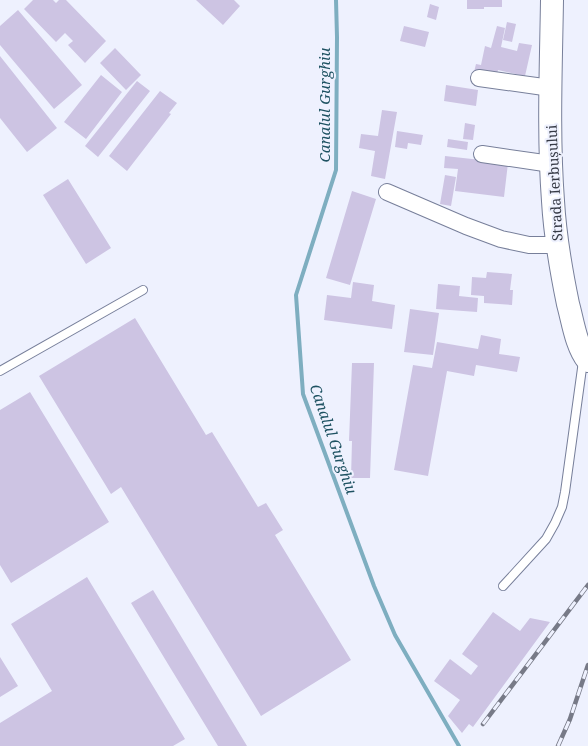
<svg xmlns="http://www.w3.org/2000/svg" width="588" height="746" font-family="'Noto Serif',serif">
<rect width="100%" height="100%" fill="#eef1fe"/>
<g fill="none" stroke-linecap="round" stroke-linejoin="round">
<path stroke="#7eaec0" stroke-width="4" d="M336 0 337 37 336 170 296 295 303 394 374 586 395 635 459 746"/>
</g>
<path fill="#cdc4e3" d="M33 0H53L56 3 59 0H66L106 41 85 63 68 45 73 41 65 33 56 42 24 9Z
M196 0H234L240 6 223 25Z
M467 0H502V7H484V9H467Z
M430 4 439 7 436 20 427 17Z
M18 10 82 85 54 109 0 45V26Z
M507 22 516 24 512 42 503 40Z
M404 26 429 32 425 47 400 41Z
M497 26 505 28 501 47 517 51 519 43 532 45 525 76 498 70 496 78 474 72 476 64 481 65 485 46 491 48Z
M115 48 141 75 126 90 100 63Z
M0 56 57 128 27 152 0 118Z
M101 75 122 92 86 139 64 122Z
M137 81 150 91 98 157 85 146Z
M446 85 478 90 476 106 444 101Z
M160 91 177 103 169 113 171 114 127 171 109 156Z
M382 110 397 112 385 179 371 176 375 151 359 148 361 134 378 136Z
M465 123 475 125 473 140 463 139Z
M397 131 423 135 421 145 408 143 407 149 395 147Z
M448 139 468 142 467 150 447 147Z
M445 156 508 163 504 197 455 191 458 169 444 168Z
M445 175 456 177 451 206 440 204Z
M68 179 111 248 86 264 43 195Z
M352 191 376 199 350 285 326 278Z
M487 272 512 274 510 290H513L512 305 484 303V296L471 295 472 277 486 278Z
M353 282 374 285 372 301 395 305 392 329 324 320 327 295 351 298Z
M438 284 460 286 459 296 478 298 477 312 436 309Z
M410 309 439 313 433 355 404 352Z
M135 318 206 435 212 432 258 507 266 503 283 530 275 535 351 660 261 716 121 487 111 494 39 376Z
M481 335 501 339 499 354 520 357 517 372 476 365 474 376 447 371 428 476 394 470 413 365 432 368 437 342 478 349Z
M352 363H374L370 478H351L352 441H349Z
M30 392 109 522 11 583 0 565V410Z
M87 577 185 739 173 746H0V723L52 691 11 624Z
M153 590 173 623 247 746H218L171 669 131 603Z
M493 612 520 631 530 618 550 622 473 727 469 724 462 733 448 716 460 700 434 681 450 659 471 675 478 666 462 654Z
M0 657 18 686 0 697Z"/>
<g fill="none" stroke-linecap="round" stroke-linejoin="round">
<g stroke="#777f9a" stroke-width="10">
<path id="service" d="M0 371 143 290
M503 586 546 539 555 523 562 507 565 492 583 361"/>
</g>
<g stroke="#777f9a" stroke-width="18">
<path id="minor" d="M479 78 551 88
M482 154 551 164
M387 192 466 226 501 239 529 245H558"/>
</g>
<g stroke="#777f9a" stroke-width="24">
<path id="secondary" d="M552 0C551 67 548 134 553 201 555 236 561 270 568 304 573 322 576 346 588 361"/>
</g>
<use href="#service" stroke="#fff" stroke-width="8"/>
<use href="#minor" stroke="#fff" stroke-width="16"/>
<use href="#secondary" stroke="#fff" stroke-width="22"/>
<g stroke="#777a87" stroke-width="4.5">
<path id="rail" d="M483 724 588 585
M558 746 570 719 588 665"/>
</g>
<use href="#rail" stroke="#eef1fe" stroke-width="3" stroke-dasharray="9" stroke-linecap="butt"/>
</g>
<g text-anchor="middle" dominant-baseline="central" stroke-width="4" stroke-linejoin="round" paint-order="stroke">
<g font-size="14" fill="#363a46" stroke="#eef1fe">
<text transform="translate(554 183) rotate(-93)">Strada Ierbușului</text>
</g>
<g font-size="15" font-style="italic" fill="#1e5262" stroke="#eef1fe">
<text transform="translate(324 105) rotate(-90)">Canalul Gurghiu</text>
<text transform="translate(334 439) rotate(71)">Canalul Gurghiu</text>
</g>
</g>
</svg>
